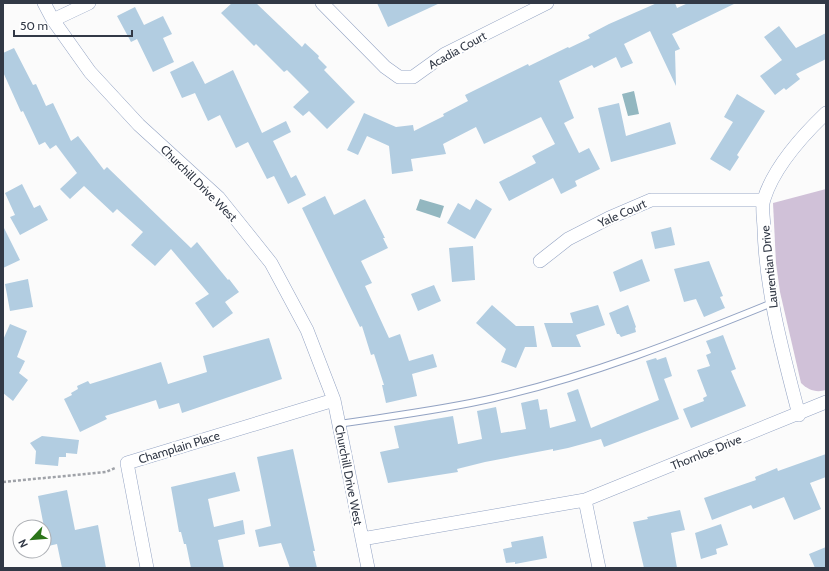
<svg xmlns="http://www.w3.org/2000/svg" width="829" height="571" font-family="Cabin,sans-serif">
<rect width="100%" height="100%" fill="#fbfbfb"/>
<path fill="#d0c1d8" d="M826 189V390C816 393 808 390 801 383L780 292 776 263 773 203Z"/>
<path fill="#93b7c0" d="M634 91 639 114 628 116 622 94Z
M420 199 444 206 440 218 416 210Z"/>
<path fill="#b2cde1" d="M232 3H256L302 47 305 43 319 56 318 58 327 67 324 70 355 102 327 129 309 111 303 116 293 107 309 92 287 70 284 72 256 44 254 46 221 13Z
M377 3H440L388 27Z
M657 3H675L677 8 688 3H736L672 34 680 49 675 51 676 86 650 31 624 44 633 63 621 68 616 57 594 68 592 65 559 81 574 118 564 123 579 153 589 148 600 169 575 181 577 186 561 194 553 178 509 201 499 182 536 163 532 156 555 144 541 117 484 144 476 127 443 144 446 154 411 159 413 171 392 174 389 146 367 136 358 155 347 150 364 113 396 127 413 125 414 131 444 116 443 114 468 101 465 95 528 64 529 66 568 47 569 48 590 38 588 35 609 24Z
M135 7 144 25 163 16 172 34 163 38 174 62 153 72 137 39 131 42 117 16Z
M779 26 796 48 826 33V59L796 74 800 79 786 90 784 88 775 95 760 76 782 60 764 37Z
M14 48 33 85 36 84 46 106 53 103 71 141 78 136 104 170 107 167 191 248 197 242 228 280 229 279 239 292 225 302 233 313 213 328 195 303 209 294 171 249 155 266 131 245 143 232 117 209 113 213 84 186 70 199 60 189 77 173 56 145 50 149 45 142 39 145 23 111 21 112 3 72V53Z
M193 61 205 84 233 70 262 133 286 121 291 132 273 141 291 178 296 175 306 195 288 204 274 176 267 179 248 142 236 148 220 115 208 121 195 93 182 98 170 72Z
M737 94 765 111 737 155 739 157 730 171 710 159 733 122 724 117Z
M619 103 626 136 670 122 676 144 611 162 598 108Z
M22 184 34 208 40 205 48 220 20 235 10 217 15 215 5 193Z
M325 196 334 215 365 199 385 238H383L388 248 361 261 372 283 365 286 389 338 400 334 409 361 433 354 437 367 412 374 417 396 386 403 382 385H384L374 354 371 355 362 326 360 327 302 208Z
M476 199 492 209 475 239 447 223 458 203 470 210Z
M3 226 20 260 3 268Z
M671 227 675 245 655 249 651 232Z
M473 246 475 280 452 282 449 248Z
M642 259 650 281 620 292 613 272Z
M709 261 723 296 720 297 725 308 704 317 696 299 684 302 674 269Z
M28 279 33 307 10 311 5 284Z
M434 285 441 301 418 311 411 294Z
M492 305 516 326H534L537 347H525L516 368 501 362 506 349 476 323Z
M598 305 605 325 576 335 581 347H552L544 323H573L570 313Z
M628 305 636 327 635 328 636 332 621 337 619 334H617L609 313Z
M10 324 27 331 17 357 25 361 19 373 28 380 13 401 3 393V340Z
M723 335 736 369 731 371 746 406 691 428 683 409 704 401 703 398 707 396 697 370 710 366 706 355 711 353 706 341Z
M269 338 282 379 182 413 179 403 159 409 156 400 105 416 107 419 80 432 64 399 72 395 71 393 78 389 77 386 88 381 90 384 161 362 168 384 207 372 203 356Z
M666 357 672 376 664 379 679 419 604 447 601 439 568 448 553 451V449L485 462 457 469 458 472 388 483 380 452 399 448 394 426 453 416 458 444 482 439 477 411 496 407 501 433 526 429 521 403 538 399 540 410 547 409 550 428 576 421 567 393 578 389 591 428 659 400 646 361 656 358 657 360Z
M42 436 79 440 77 454 66 453V457H59L58 466 35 464 36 451 30 443Z
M293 449 315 551H313L317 568H290L281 543 259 547 255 530 271 526 257 457Z
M826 454V477L810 483 821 509 794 520 784 497 753 509 751 505 712 520 704 498 756 480 755 477 777 468 778 471Z
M235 472 240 491 208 499 214 527 243 520 245 534 218 540 224 568H191L186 544H184L181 532H179L171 487Z
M67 490 75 530 98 525 106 568H62L57 544 44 547V527L38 496Z
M680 510 685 530 671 533 677 568H644L633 522 648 519 647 517Z
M721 524 728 545 716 549 717 554 701 559 695 533Z
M543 536 547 558 515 564V562L506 563 503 549 512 547 511 542Z
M826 547V568H815L809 554Z"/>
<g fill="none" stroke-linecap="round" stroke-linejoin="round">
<g stroke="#93a3c3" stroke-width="8">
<path id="service" d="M339 424C391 416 443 410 494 398 590 376 681 340 772 303"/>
</g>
<g stroke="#93a3c3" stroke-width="14">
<path id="minor" d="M44 3 53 20 90 72 139 125 219 198 271 263 307 330 334 400 368 568
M322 3 385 67 399 77H413L445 54 547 3
M53 20 89 3
M540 261 568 239 609 218 651 200H763
M799 415C783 353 766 293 764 229 764 220 761 207 764 199 774 167 802 136 826 113
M585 500 599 568
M362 539 585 500 826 402
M147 568 127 463 334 400"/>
</g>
<path stroke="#9fa2a8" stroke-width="2.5" stroke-dasharray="3 2" stroke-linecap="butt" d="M3 482 106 472 115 468"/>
<use href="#service" stroke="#fff" stroke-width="6"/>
<use href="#minor" stroke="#fff" stroke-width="13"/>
</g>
<g text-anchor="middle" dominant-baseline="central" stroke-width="4" stroke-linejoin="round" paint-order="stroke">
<g font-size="12" fill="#323946" stroke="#fff">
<text transform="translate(457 50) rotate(-29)">Acadia Court</text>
<text transform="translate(199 183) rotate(45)">Churchill Drive West</text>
<text transform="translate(622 213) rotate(-24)">Yale Court</text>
<text transform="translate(769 267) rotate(-96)">Laurentian Drive</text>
<text transform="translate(179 447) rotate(-17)">Champlain Place</text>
<text transform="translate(706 452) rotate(-22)">Thornloe Drive</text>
<text transform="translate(349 475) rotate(79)">Churchill Drive West</text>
</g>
</g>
<rect width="829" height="571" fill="none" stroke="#323946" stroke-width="8"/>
<g transform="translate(32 539) rotate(244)"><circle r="19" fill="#ffffff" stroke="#adb0b5"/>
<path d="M0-3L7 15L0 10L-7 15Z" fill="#2c751a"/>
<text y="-6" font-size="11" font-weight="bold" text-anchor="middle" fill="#323946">N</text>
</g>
<path d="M14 30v6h118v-6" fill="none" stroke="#323946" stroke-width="2"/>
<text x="20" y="30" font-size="12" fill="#323946" stroke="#ffffff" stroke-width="3" paint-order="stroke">50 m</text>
</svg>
